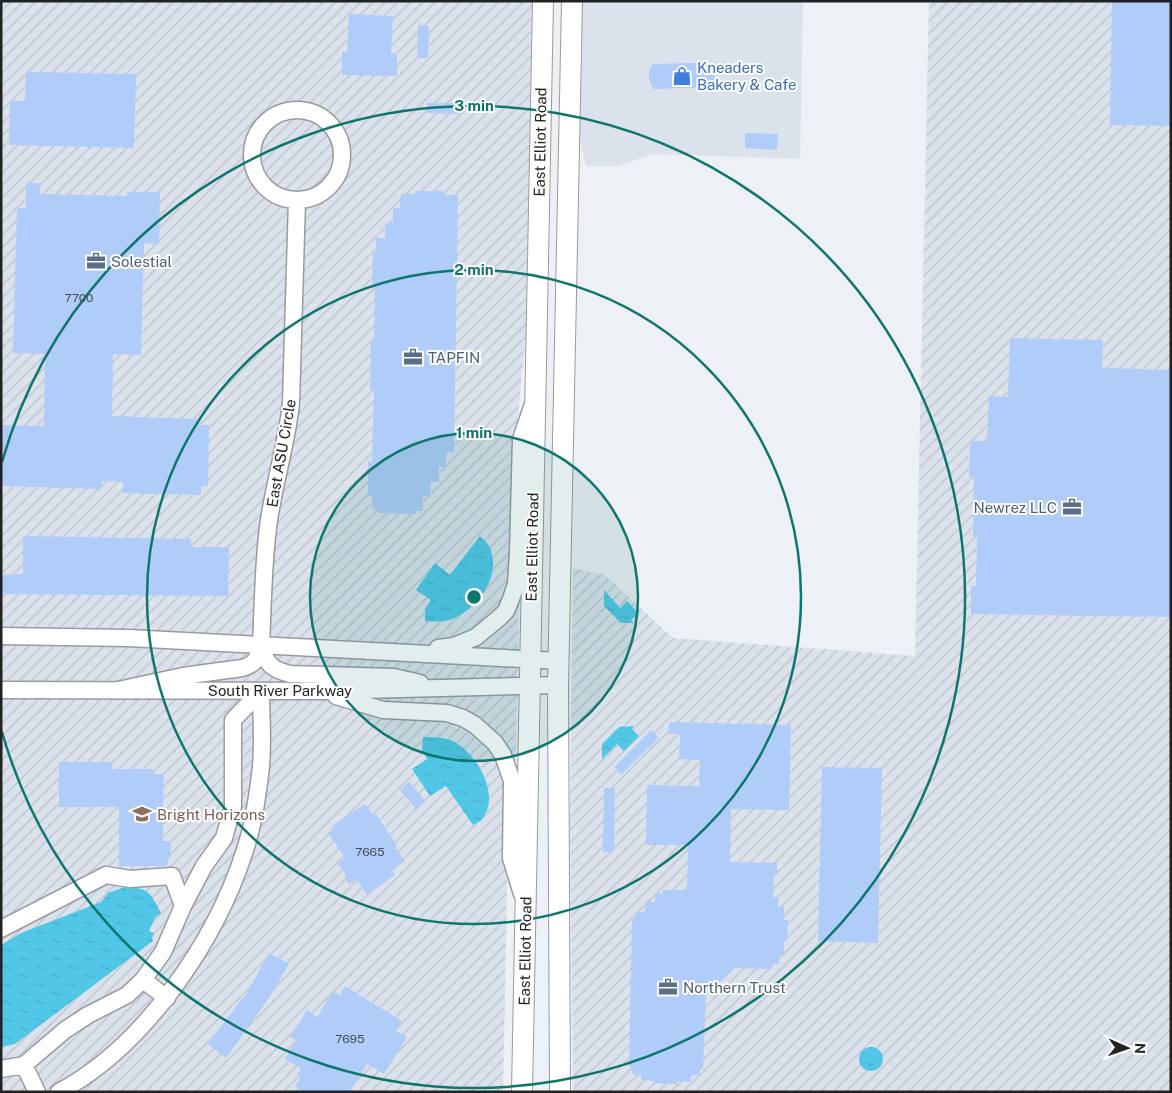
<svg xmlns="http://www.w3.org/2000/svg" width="1172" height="1093" font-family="'Public Sans',sans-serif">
<defs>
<pattern id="industrial-furrows" width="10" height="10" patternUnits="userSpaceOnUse" patternTransform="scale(1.25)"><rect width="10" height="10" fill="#dbe2ec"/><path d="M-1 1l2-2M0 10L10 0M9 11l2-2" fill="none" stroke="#bcc2ca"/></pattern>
<pattern id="water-ripples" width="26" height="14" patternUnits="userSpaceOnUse" patternTransform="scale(1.25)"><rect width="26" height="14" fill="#51c7e8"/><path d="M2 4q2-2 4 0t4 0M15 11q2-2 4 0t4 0" fill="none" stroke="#46abc7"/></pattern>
</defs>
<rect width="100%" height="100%" fill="#edf0f4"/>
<path fill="#dbe2ec" d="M583 1H803L800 159 652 154 618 166H586L580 136Z"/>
<path fill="url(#industrial-furrows)" d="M1 1H532L526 333 516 437 514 563 519 604 516 756 509 797 503 1092H1Z
M929 1H1171V1092H574L573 1082 570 825 573 568 605 575 673 638 915 656Z"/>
<path fill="url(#water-ripples)" d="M480 536C483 539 488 543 490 548 501 575 480 606 455 618 446 622 435 622 425 621V609L431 600 416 590 435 563 450 575Z
M604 590 620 608 627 601 638 613 631 620 634 623H621L604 606Z
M634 726 632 729 639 736 624 751 617 744 602 759V744L619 727Z
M423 737C432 737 442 737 450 740 475 749 501 794 483 818 481 821 476 823 473 825L446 786 430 796 412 769 427 759 422 751Z
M125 887C149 887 151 894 161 913L155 918 149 931 154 933 152 938 153 941 15 1044 1 1047V945L21 933 101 902 108 893Z
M859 1059a12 12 0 1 1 24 0a12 12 0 1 1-24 0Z"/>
<path fill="#b0ccf8" d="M1112 1H1171L1169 126 1110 125Z
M349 14 393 16 391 53H397V76L342 75V52H347Z
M418 25 429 26 428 58H417Z
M695 63 715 65 714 87 653 89 649 78V71L653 64Z
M26 72 136 74 134 148 9 145 10 101H25Z
M427 103H463L462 114 427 113Z
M745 133 778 134 777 150 745 148Z
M26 183H40V194L127 196V192H160L159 244 144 243 141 355 113 354 112 416 201 419V425H209L208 486H201V495L123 493V482L102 481 101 489 1 486V425L44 426 45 354 13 353 17 208H26Z
M415 191H444V195H458L454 452H446V467H439V482H431L430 496H423V511H416V514L378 513V509H372V496H368V461L372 462 374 390H370L371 342H374L375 286H372L373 252H376V238H385V223H393V208H400L401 194H415Z
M1010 338 1103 340 1102 368 1171 370V617L971 614V586H976L977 537H973L974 477H969L970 441H987L989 396 1008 397Z
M23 536 191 539V547H229L228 596 1 594V575L23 574Z
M669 722 791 725 789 810 731 809 730 862 777 863V873H774L773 897H779L778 907H784V920H788L787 941H784V955H779V964H772V969L735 968 706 996 703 1069H700V1075H691V1082L677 1081V1084L654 1083 655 1081 641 1080V1075L632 1074 633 1067H629L632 919H635L636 912H645V902H655V893L662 894 663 890H687L688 845H646L647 785 699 786 700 760 679 759 680 734H668Z
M651 730 659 738 621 775 614 767Z
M59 762H112V769H153V774H164L163 808H166L165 820H163V841H171L170 858H168L167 866H119V807H59Z
M822 767 882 768 878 943 818 941Z
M409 782 425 801 416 809 400 790Z
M604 788H615L614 852H603Z
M365 804 374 816 376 814 390 835 397 846 395 847 405 861 391 870 395 875 367 895 357 880 348 884 344 872 337 863 345 858 328 833 335 829 332 826Z
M269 953 289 964 269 998 226 1058 208 1044 243 997 244 998Z
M345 986 402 1021 396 1031 407 1037 384 1074 367 1064 350 1092H303L295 1086 301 1077 297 1075 301 1068 285 1059 296 1040 290 1037 307 1010 317 1017 333 991 340 995Z"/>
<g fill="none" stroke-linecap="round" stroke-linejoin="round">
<g stroke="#989b9f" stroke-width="19">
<path id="minor" d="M252 155a45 45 0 1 1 90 0a45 45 0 1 1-90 0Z
M1 636 128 638 559 661
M261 646C267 665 271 669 290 674L394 677 420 683
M438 648 454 646 476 637 499 618 506 611 511 599 516 584 518 551 521 439 532 407
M1 690 322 691 558 685
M118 690 183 676 242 668C255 665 258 658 261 646 263 604 263 561 269 520 275 480 287 442 291 403L297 200
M336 696 383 710 447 713 463 718 475 725 495 743 503 755 512 781 511 858 522 894
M1 929 106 875 130 879 172 876 183 906
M143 980 167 998
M24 1065 37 1092
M1 1069 24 1065 65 1030 88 1015 127 995 143 980 163 952 183 906 204 866 224 838 233 806V720L261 691
M59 1092C145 1046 216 941 245 850 253 826 257 800 260 775 264 748 261 719 261 691"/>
</g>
<g stroke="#989b9f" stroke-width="22">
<path id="major" d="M522 1092 543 1
M560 1092 558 685 572 1"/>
</g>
<use href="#minor" stroke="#fff" stroke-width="16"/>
<use href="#major" stroke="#fff" stroke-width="20"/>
</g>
<circle cx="474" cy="597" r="164" fill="#0f766e" fill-opacity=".12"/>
<g fill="none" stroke="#0f766e" stroke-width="2.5">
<circle cx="474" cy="597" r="164"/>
<circle cx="474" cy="597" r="327"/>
<path d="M2 462A491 491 0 1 1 2 732"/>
</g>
<defs>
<g id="shop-bare" transform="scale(1.5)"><path d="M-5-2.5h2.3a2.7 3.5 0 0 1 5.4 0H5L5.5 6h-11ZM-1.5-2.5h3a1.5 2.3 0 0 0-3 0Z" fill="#3f7fe0" stroke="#fff" stroke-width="2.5" paint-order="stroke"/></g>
<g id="office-bare" transform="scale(1.5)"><path d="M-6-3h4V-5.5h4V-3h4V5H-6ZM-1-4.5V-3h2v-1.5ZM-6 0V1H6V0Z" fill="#5c6f8a" stroke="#fff" stroke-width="2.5" paint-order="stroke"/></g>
<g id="school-bare" transform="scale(1.5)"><path d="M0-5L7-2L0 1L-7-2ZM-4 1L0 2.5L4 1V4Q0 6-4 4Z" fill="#8d6e63" stroke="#fff" stroke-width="2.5" paint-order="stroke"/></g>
</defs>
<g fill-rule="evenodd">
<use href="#shop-bare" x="682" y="76"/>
<use href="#office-bare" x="96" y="261"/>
<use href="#office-bare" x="413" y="357"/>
<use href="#office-bare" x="1072" y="507"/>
<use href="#school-bare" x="142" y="814"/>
<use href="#office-bare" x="668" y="987"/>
</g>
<g text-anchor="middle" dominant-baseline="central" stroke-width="4" stroke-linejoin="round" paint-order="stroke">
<g font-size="12" fill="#454c58">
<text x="79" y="298">7700</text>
<text x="370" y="852">7665</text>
<text x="350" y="1039">7695</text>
</g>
<g font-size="15" fill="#366cbe" stroke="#fff" text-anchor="start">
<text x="697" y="67">Kneaders<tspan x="697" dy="17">Bakery &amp; Cafe</tspan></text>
</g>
<g font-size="15" fill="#212223" stroke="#fff">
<text transform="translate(540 142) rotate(-89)">East Elliot Road</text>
<text transform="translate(281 453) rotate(-80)">East ASU Circle</text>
<text transform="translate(532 547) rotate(-89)">East Elliot Road</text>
<text x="280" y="690">South River Parkway</text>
<text transform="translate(525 951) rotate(-89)">East Elliot Road</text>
</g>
<g font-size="15" fill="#4e5e75" stroke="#fff" text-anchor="start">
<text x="111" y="261">Solestial</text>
<text x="428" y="357">TAPFIN</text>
<text x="1057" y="507" text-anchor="end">Newrez LLC</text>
<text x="683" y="987">Northern Trust</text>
</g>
<g font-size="15" fill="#785e54" stroke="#fff" text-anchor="start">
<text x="157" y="814">Bright Horizons</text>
</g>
</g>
<circle cx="474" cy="597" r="8" fill="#0f766e" stroke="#fff" stroke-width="2.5"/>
<g font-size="15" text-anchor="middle" font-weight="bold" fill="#0f766e" stroke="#fff" stroke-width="4" stroke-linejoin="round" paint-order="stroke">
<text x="474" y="111">3 min</text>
<text x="474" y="275">2 min</text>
<text x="474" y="438">1 min</text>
</g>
<rect width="1172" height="1093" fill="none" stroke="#212223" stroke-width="5"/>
<g transform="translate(1127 1048) rotate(92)" stroke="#ffffff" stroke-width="4" paint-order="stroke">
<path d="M0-4L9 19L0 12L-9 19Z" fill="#212223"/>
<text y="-8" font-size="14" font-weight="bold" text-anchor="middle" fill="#212223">N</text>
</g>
</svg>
